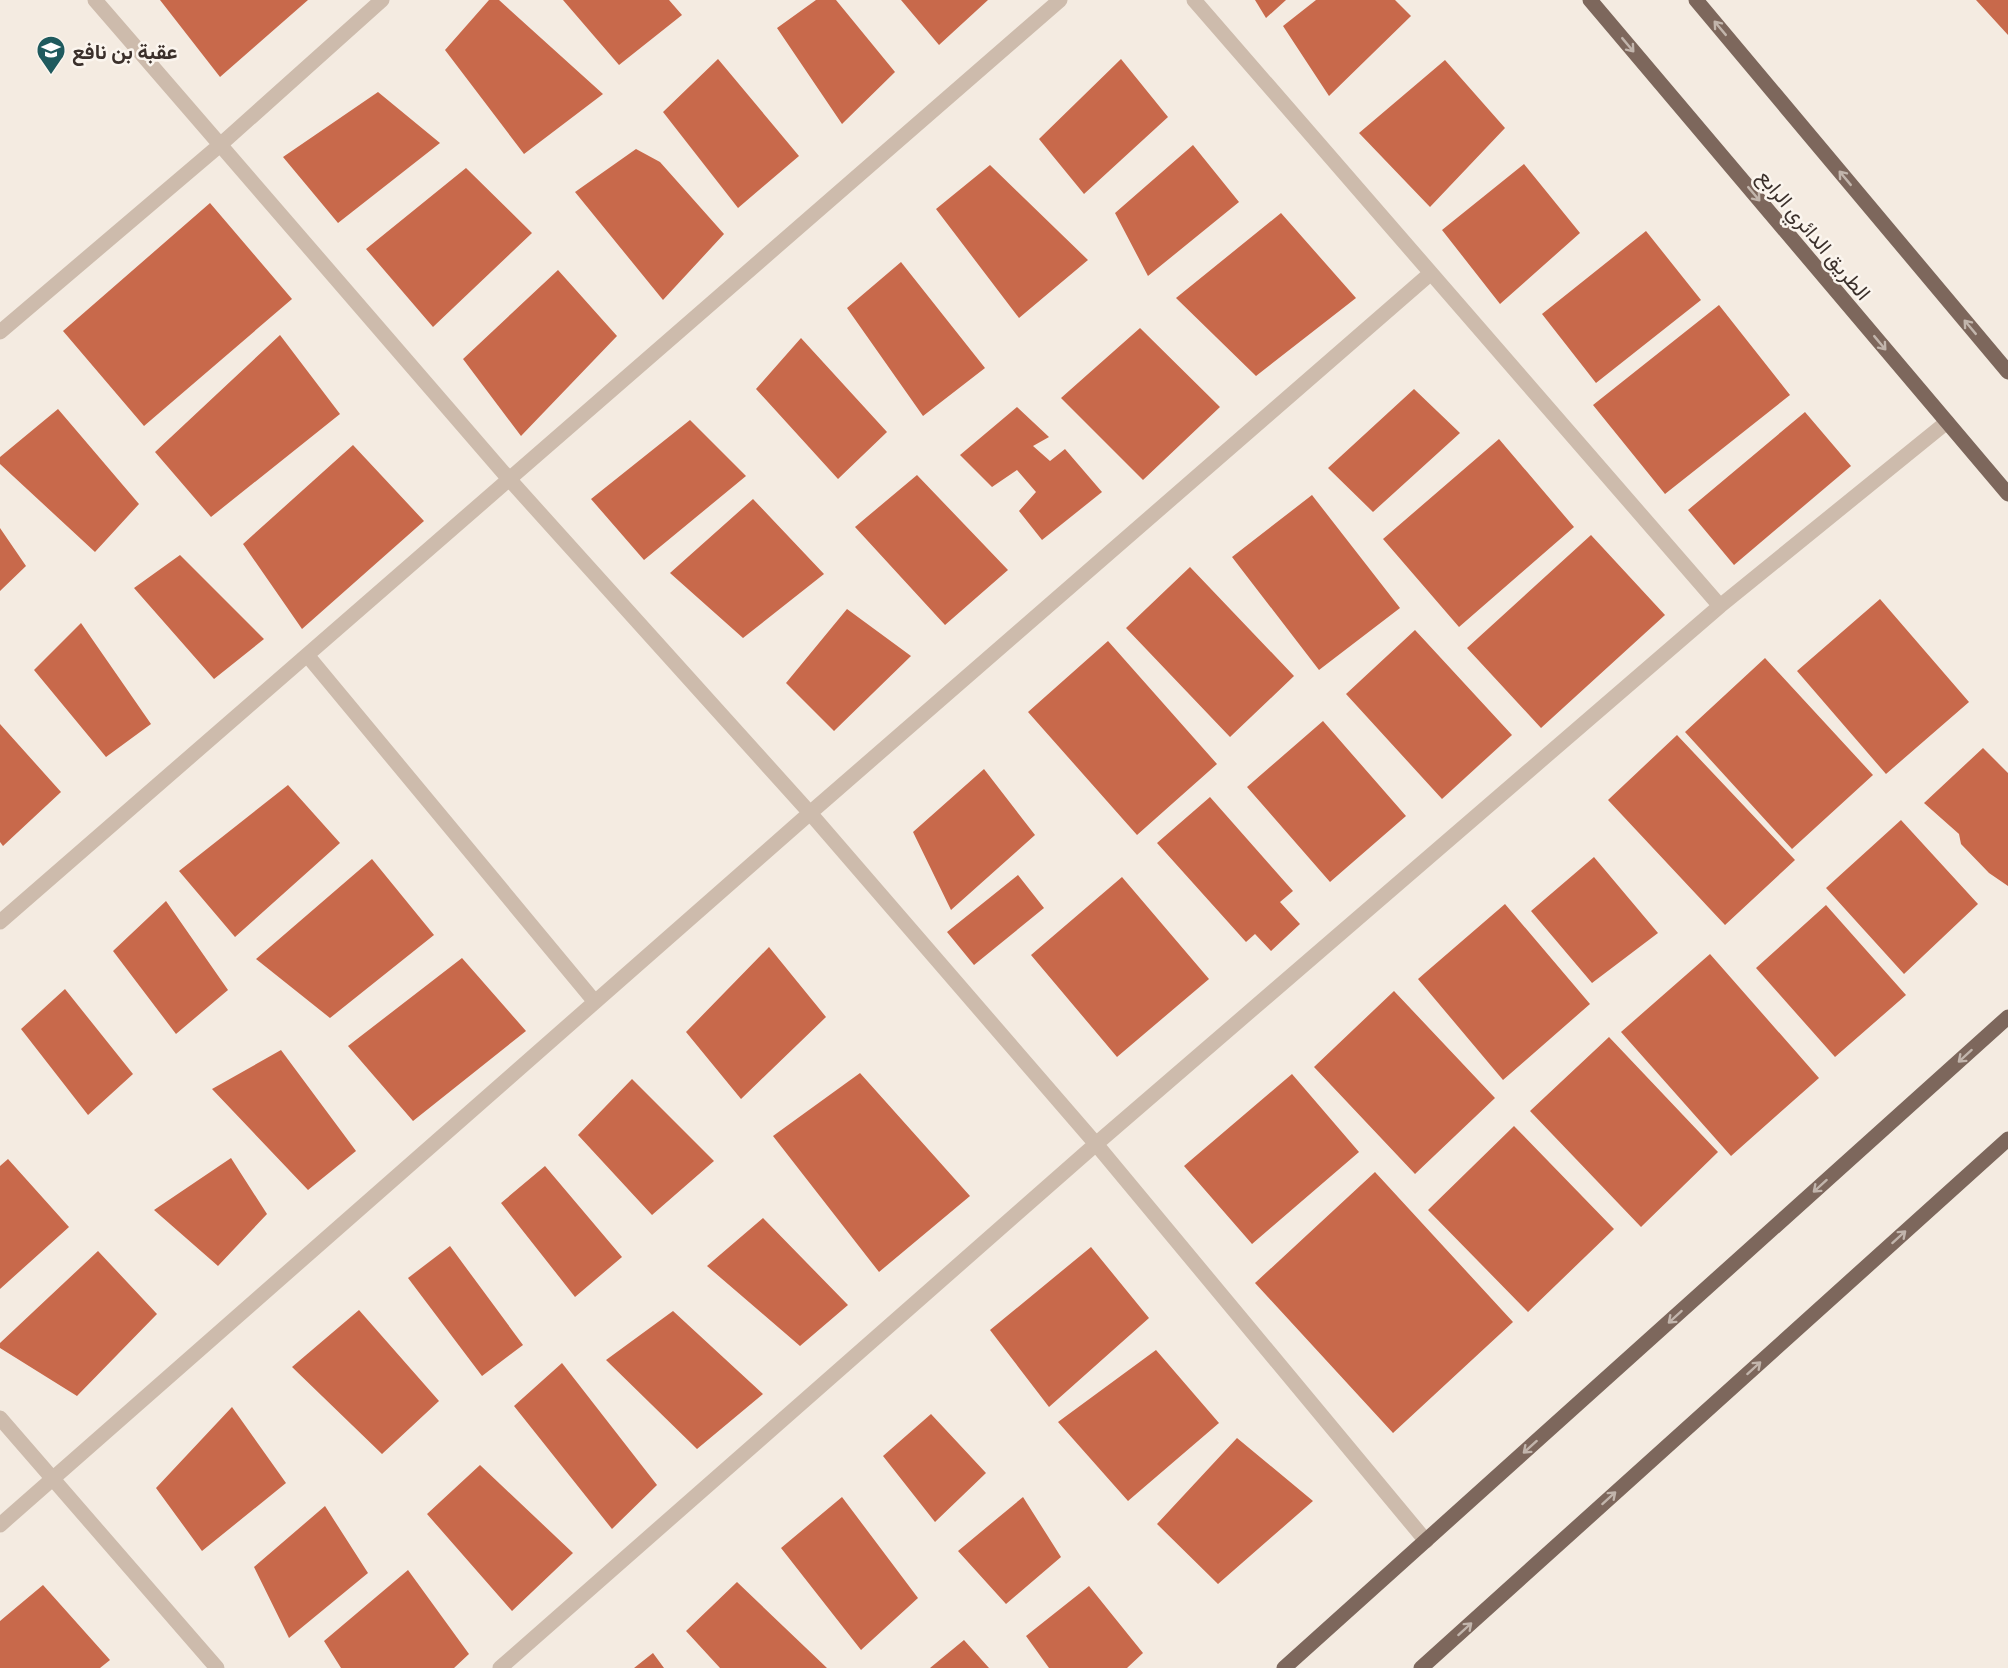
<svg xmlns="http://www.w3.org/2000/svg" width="2008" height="1668" font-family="'Exo 2',Vazirmatn,sans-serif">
<rect width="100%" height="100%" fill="#f4ebe1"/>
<path fill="#c8694b" d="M160 0H308L220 77Z
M489 0H499L603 94 524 154 445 50Z
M563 0H669L682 15 619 65Z
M816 0H836L895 72 842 124 777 28Z
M901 0H988L939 45Z
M1255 0H1286L1266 18Z
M1316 0H1395L1411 16 1329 96 1283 26Z
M1976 0H2008V35Z
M718 59 799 156 738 208 663 112Z
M1121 59 1168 117 1084 194 1039 139Z
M1445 60 1505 128 1430 207 1359 133Z
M378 92 440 143 338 223 283 157Z
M1193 145 1239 202 1148 276 1115 213Z
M636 149 660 162 724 234 663 300 575 192Z
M1524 164 1580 233 1500 304 1442 230Z
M990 165 1088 260 1019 318 936 209Z
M466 168 532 233 433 327 366 249Z
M210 203 292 299 144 426 63 331Z
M1281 213 1356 298 1256 376 1176 298Z
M1646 231 1701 300 1596 383 1542 314Z
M901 262 985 368 923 416 847 308Z
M558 270 617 336 521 436 463 359Z
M1719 305 1790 395 1665 494 1593 405Z
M1140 328 1220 407 1143 480 1061 398Z
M280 335 340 414 211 517 155 452Z
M801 338 887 432 838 479 756 389Z
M1414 389 1460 433 1373 512 1328 468Z
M1017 407 1049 437 1033 446 1050 461 1065 449 1102 492 1042 540 1019 511 1036 492 1017 470 992 487 960 455Z
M58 409 139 504 95 552 0 464V457Z
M1805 412 1851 466 1734 565 1688 510Z
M690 420 746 476 644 560 591 499Z
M1499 439 1574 527 1459 627 1383 539Z
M353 445 424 521 302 629 243 544Z
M917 475 1008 570 945 625 855 527Z
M1312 495 1400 608 1319 670 1232 557Z
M753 499 824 574 743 638 670 573Z
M0 528 26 566 0 591Z
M1591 535 1665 615 1541 728 1467 648Z
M180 555 264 639 214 679 134 588Z
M1190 567 1294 676 1230 737 1126 628Z
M1880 599 1969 702 1886 774 1797 671Z
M847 609 911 656 834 731 786 683Z
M81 623 151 724 106 757 34 670Z
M1415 630 1512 735 1442 799 1346 694Z
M1108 641 1217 764 1137 835 1028 712Z
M1765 658 1873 775 1792 849 1685 732Z
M1323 721 1406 816 1330 882 1247 787Z
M0 724 61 792 3 846 0 842Z
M1677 735 1795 860 1725 925 1608 800Z
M1983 748 2008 773V886L1989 873 1961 844 1959 834 1924 803Z
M984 769 1035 835 951 910 913 832Z
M288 785 340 843 235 937 179 871Z
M1210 797 1293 891 1280 902 1300 924 1271 951 1255 934 1246 942 1157 843Z
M1901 820 1978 904 1904 974 1826 888Z
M1594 857 1658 933 1592 983 1531 911Z
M372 859 434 935 330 1018 256 959Z
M1018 875 1044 908 974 965 947 932Z
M1122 877 1209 979 1117 1057 1031 955Z
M166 901 228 990 176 1034 113 951Z
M1505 904 1590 1004 1503 1080 1418 979Z
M1826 905 1906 995 1835 1057 1756 968Z
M769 947 826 1017 741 1099 686 1032Z
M1710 954 1819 1078 1731 1156 1621 1032Z
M462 958 526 1031 413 1121 348 1046Z
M65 989 133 1074 88 1115 21 1029Z
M1394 991 1495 1098 1415 1174 1314 1067Z
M1609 1037 1718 1152 1641 1227 1530 1111Z
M281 1050 356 1151 308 1190 212 1089Z
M860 1073 970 1196 879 1272 773 1136Z
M1292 1074 1359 1152 1252 1244 1184 1166Z
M632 1079 714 1161 652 1215 578 1135Z
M1514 1126 1614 1229 1528 1312 1428 1210Z
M231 1158 267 1214 218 1266 154 1210Z
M8 1159 69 1227 0 1289V1166Z
M545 1166 622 1257 575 1297 501 1203Z
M1375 1172 1513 1322 1393 1433 1255 1283Z
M763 1218 848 1305 800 1346 707 1266Z
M450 1246 523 1345 482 1376 408 1278Z
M1091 1247 1149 1318 1049 1407 990 1330Z
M98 1251 157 1314 77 1396 0 1348V1343Z
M359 1310 439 1401 382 1454 292 1367Z
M673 1311 763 1394 697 1449 606 1360Z
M1156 1350 1219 1423 1128 1501 1058 1422Z
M562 1363 657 1485 612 1529 514 1406Z
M232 1407 286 1483 202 1551 156 1488Z
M931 1414 986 1473 935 1522 883 1456Z
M1237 1438 1313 1501 1218 1584 1157 1524Z
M480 1465 573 1553 512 1611 427 1514Z
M842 1497 918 1598 861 1650 781 1548Z
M1023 1497 1061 1557 1006 1604 958 1551Z
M325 1506 368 1573 289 1638 254 1567Z
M408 1570 469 1654 454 1668H341L324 1641Z
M737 1582 827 1668H720L686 1631Z
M43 1585 110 1660 100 1668H0V1621Z
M1089 1586 1143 1653 1127 1668H1049L1026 1636Z
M964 1640 989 1668H930Z
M653 1653 664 1668H634Z"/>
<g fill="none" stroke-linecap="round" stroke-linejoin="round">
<path stroke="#cdbbac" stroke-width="15" d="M95 0 509 479 810 813 1096 1144 1426 1541
M1194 0 1720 606
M0 332 220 145 382 0
M307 655 595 1002
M0 922 1060 0
M0 1418 217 1668
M0 1525 810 813 1431 273
M500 1668 1096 1144 1720 606 1947 422"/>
<path stroke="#7d675c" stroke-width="15" d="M1590 0 2008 494
M1696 0 2008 372
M1284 1668 2008 1017
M1421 1668 2008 1139"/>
</g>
<defs><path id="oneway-shaft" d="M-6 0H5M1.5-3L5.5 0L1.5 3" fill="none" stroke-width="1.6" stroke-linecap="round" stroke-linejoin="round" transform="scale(1.5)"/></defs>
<g stroke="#c2b5ac">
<use href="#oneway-shaft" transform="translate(1720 28) rotate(-130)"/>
<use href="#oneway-shaft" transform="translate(1628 45) rotate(50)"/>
<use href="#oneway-shaft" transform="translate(1845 178) rotate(-130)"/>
<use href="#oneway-shaft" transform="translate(1754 194) rotate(50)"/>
<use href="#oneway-shaft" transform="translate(1970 327) rotate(-130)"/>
<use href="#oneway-shaft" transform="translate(1880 343) rotate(50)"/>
<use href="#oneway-shaft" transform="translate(1965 1056) rotate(138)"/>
<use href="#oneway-shaft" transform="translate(1820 1186) rotate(138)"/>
<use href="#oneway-shaft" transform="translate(1899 1237) rotate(-42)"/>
<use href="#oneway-shaft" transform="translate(1675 1317) rotate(138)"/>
<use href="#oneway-shaft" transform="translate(1754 1368) rotate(-42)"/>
<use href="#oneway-shaft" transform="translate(1530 1447) rotate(138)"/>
<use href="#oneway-shaft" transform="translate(1609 1498) rotate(-42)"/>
<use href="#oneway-shaft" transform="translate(1465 1629) rotate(-42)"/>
</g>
<defs>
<g id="school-pin" transform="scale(1.5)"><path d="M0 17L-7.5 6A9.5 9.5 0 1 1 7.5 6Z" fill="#1f5a5e" stroke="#fbf5ee"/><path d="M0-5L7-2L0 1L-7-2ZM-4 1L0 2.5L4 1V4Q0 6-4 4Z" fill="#fff"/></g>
</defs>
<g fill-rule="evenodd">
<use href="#school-pin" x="51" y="50"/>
</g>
<g text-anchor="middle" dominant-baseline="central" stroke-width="5" stroke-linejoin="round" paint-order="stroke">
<g font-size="21" font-weight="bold" fill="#3b302b" stroke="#fbf5ee" text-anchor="start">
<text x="72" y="50">عقبة بن نافع</text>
</g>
<g font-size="21" fill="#3b302b" stroke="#fbf5ee">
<text transform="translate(1815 234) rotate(50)">الطريق الدائري الرابع</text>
</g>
</g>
</svg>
